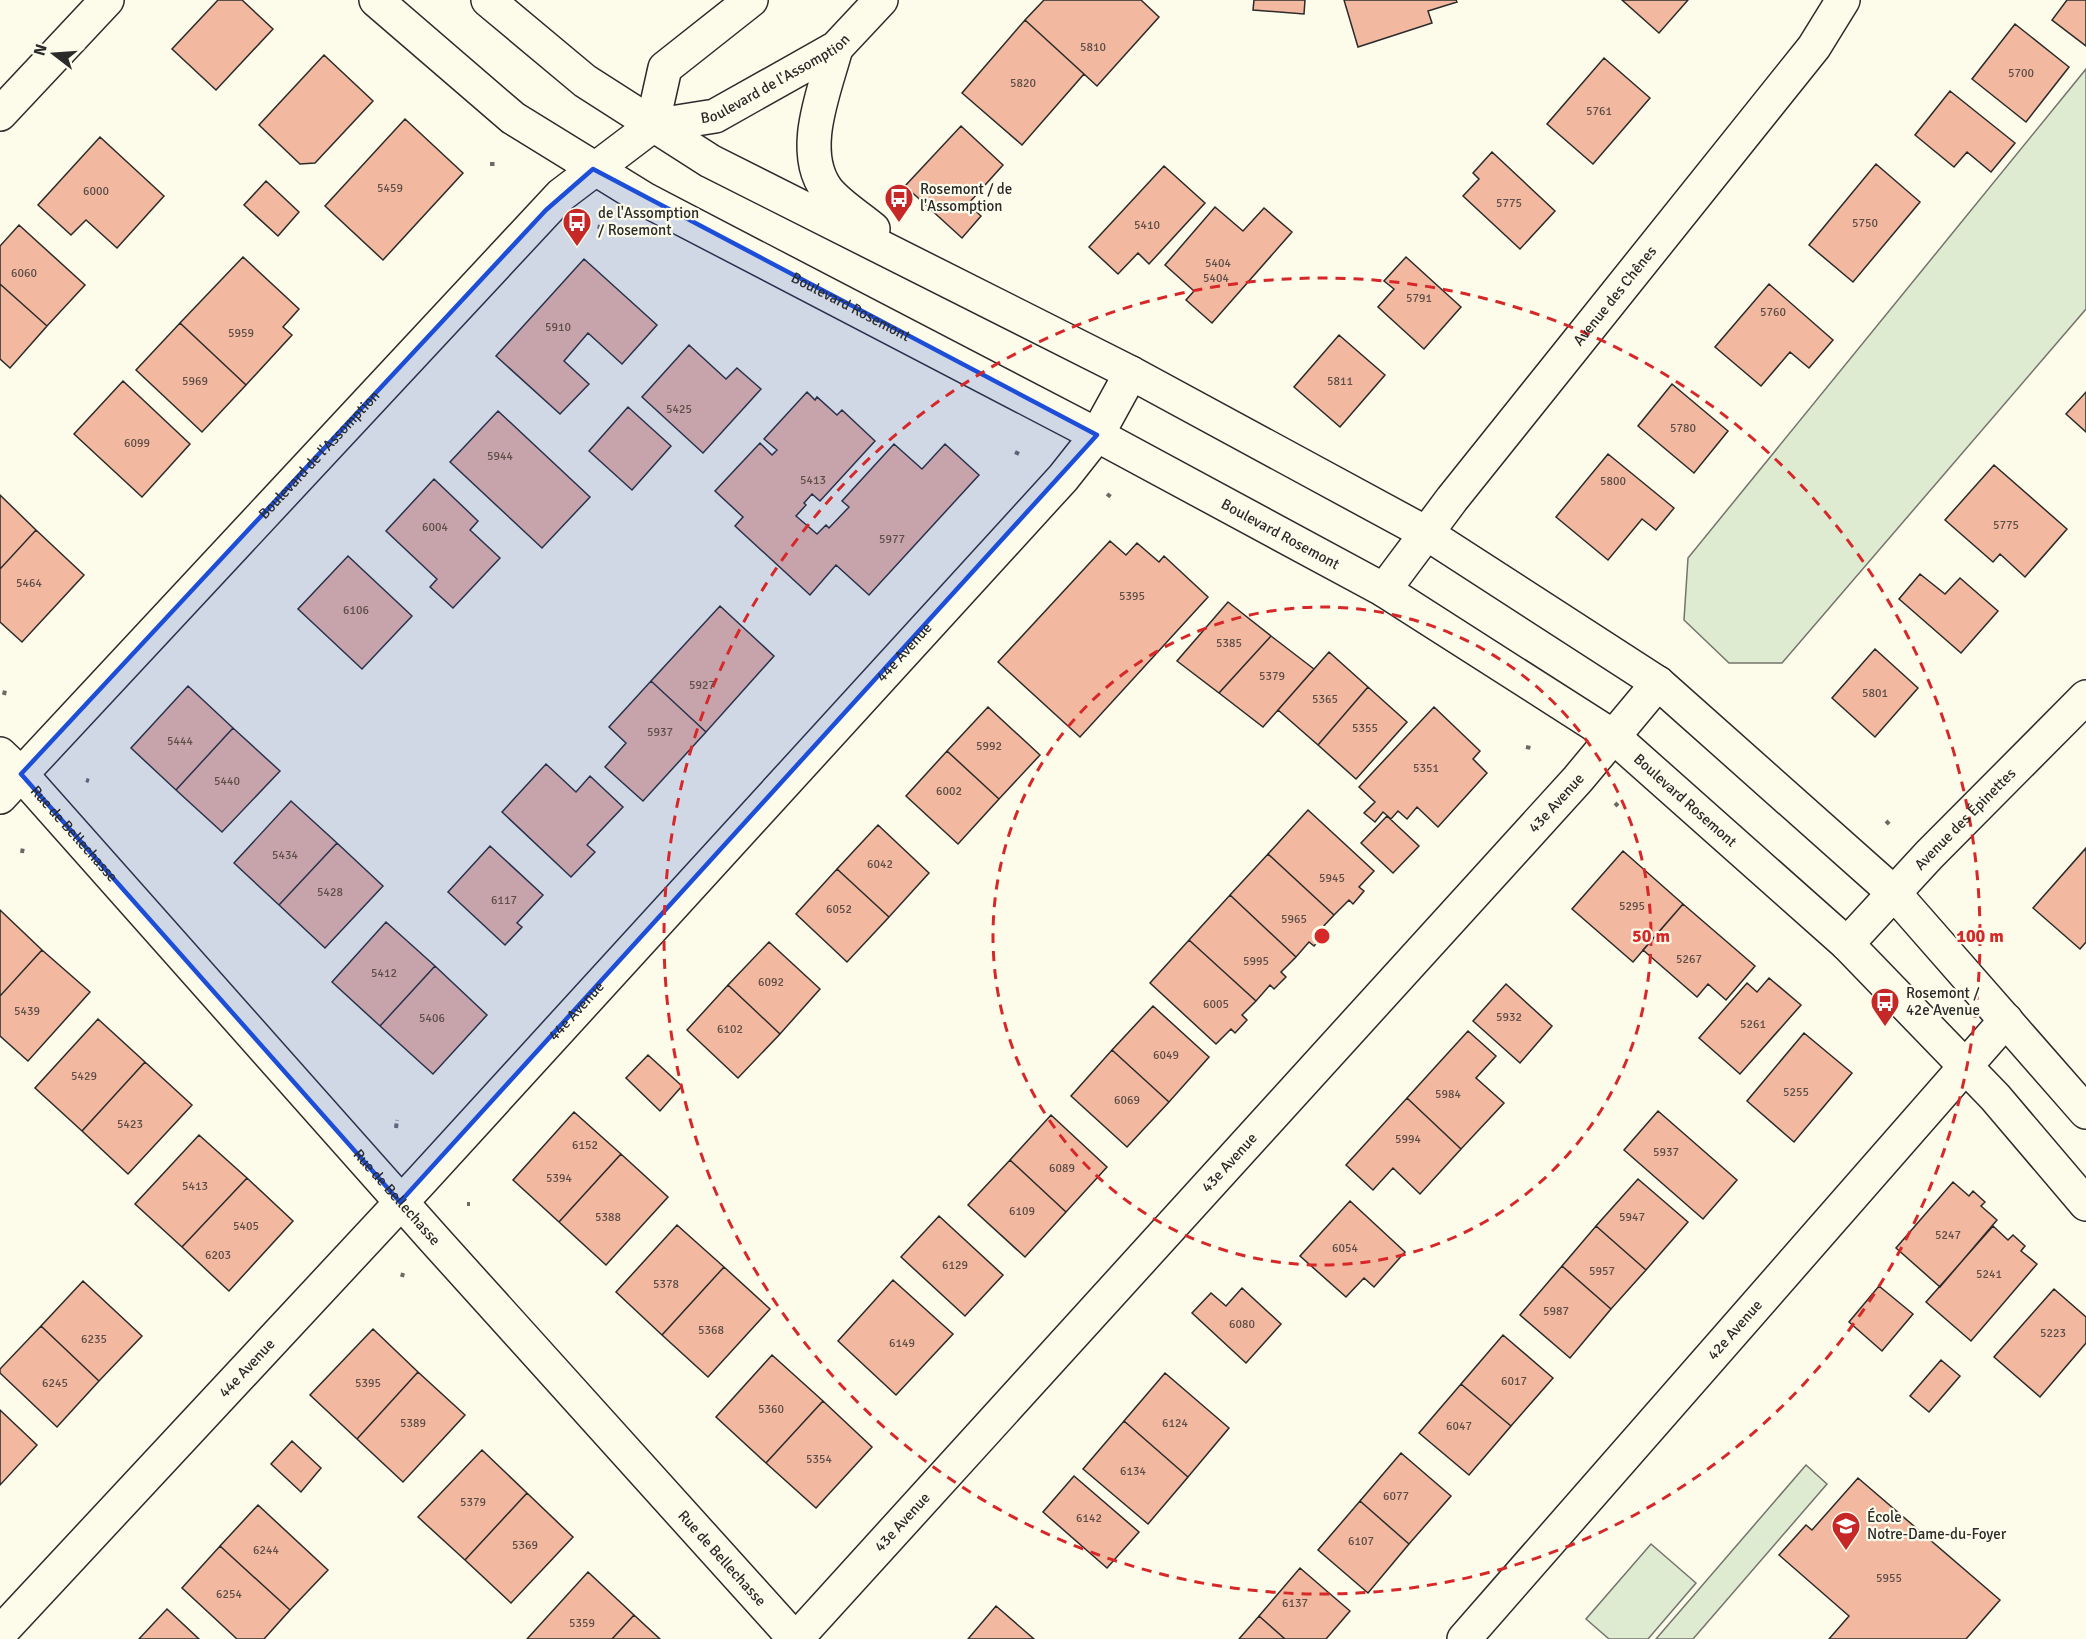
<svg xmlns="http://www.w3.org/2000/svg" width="2086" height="1639" font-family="Signika,sans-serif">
<rect width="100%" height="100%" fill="#fdfbea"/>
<path fill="#deebd1" stroke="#74746e" stroke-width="1.5" d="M2086 69V309L1782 663H1729L1684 620 1688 558Z
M1806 1465 1827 1484 1693 1639H1656Z
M1651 1544 1696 1583 1648 1639H1609L1586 1619Z"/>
<path fill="#f2b8a0" stroke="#2b2b2b" stroke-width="1.5" d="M218 0H242L273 29 216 90 172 49Z
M1044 0H1141L1159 17 1097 86 1025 20Z
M1254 0H1305L1304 14 1253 10Z
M1344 0H1456L1457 2 1428 11 1432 23 1358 47Z
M1622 0H1688L1659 33Z
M2067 0H2086V46L2052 20Z
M1025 20 1084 74 1022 145 962 93Z
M2015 24 2069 67 2026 122 1972 79Z
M324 55 373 101 315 163 300 164 259 125Z
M1604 58 1650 98 1593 164 1547 124Z
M1950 91 2015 143 1991 172 1967 152 1954 167 1915 135Z
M405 119 463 173 383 260 325 206Z
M961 126 1003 165 968 204 981 216 962 238 905 186Z
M100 137 164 196 117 248 86 220 71 235 38 205Z
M1492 152 1555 211 1520 249 1463 196 1479 179 1473 173Z
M1876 164 1920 202 1853 282 1809 245Z
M1164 166 1205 203 1149 264 1138 253 1118 274 1089 247Z
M266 181 299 212 278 236 244 205Z
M1215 207 1243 231 1264 208 1292 232 1212 323 1186 300 1194 291 1165 265Z
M19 225 85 285 47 326 0 284V246Z
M243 257 299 309 283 327 292 335 246 385 180 323Z
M1406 257 1461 307 1424 349 1378 307 1394 289 1384 281Z
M584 259 657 325 622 364 588 333 564 361 589 384 560 414 496 356Z
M0 284 47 326 10 368 0 359Z
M1769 284 1833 340 1809 368 1790 352 1761 386 1715 347Z
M180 323 246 385 202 432 136 370Z
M1339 335 1385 375 1340 427 1294 387Z
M689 345 726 379 737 368 761 389 703 453 642 397Z
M123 381 190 444 142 497 74 434Z
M1672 384 1728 431 1694 473 1638 426Z
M807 392 815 400 817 397 837 415 842 410 875 441 820 501 812 494 804 503 806 505 796 516 817 534 826 525 829 528 849 507 842 501 894 444 922 469 945 444 979 475 869 595 836 565 810 595 735 526 743 517 715 491 760 443 772 455 777 450 764 439Z
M2086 392V432L2066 414Z
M628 407 671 446 632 490 589 451Z
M498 411 590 497 542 548 450 462Z
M1608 454 1674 508 1656 530 1642 519 1608 560 1556 517Z
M1994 465 2067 529 2025 577 2000 554 1993 562 1945 520Z
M434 479 478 521 470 530 500 558 453 608 430 587 437 579 386 531Z
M0 495 36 530 0 569Z
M36 530 84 575 22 642 0 622V569Z
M1110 541 1126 555 1137 543 1159 562 1164 556 1208 597 1080 737 998 662Z
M348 556 412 616 362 669 298 609Z
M1920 574 1945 594 1960 578 1998 611 1961 653 1899 599Z
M1228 602 1271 636 1219 693 1177 661Z
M720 606 774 656 706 732 651 681Z
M1271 636 1314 669 1263 727 1219 693Z
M1875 649 1918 688 1875 737 1832 698Z
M1329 652 1368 687 1318 745 1278 710Z
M651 681 706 732 643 801 605 767 626 743 609 727Z
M188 686 233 728 176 790 131 748Z
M1368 687 1407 722 1356 779 1318 745Z
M988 707 1040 755 999 799 947 751Z
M1434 707 1480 751 1473 759 1487 773 1438 827 1417 807 1407 819 1398 811 1391 819 1383 812 1375 822 1364 813 1375 802 1359 787Z
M233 728 280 771 222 832 176 790Z
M947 751 999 799 958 844 906 796Z
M546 764 576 792 590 776 623 807 587 845 595 852 571 877 502 812Z
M291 801 337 843 279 905 234 863Z
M1308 810 1374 871 1359 887 1364 891 1353 904 1349 900 1334 915 1268 854Z
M1387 816 1419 846 1393 873 1361 843Z
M878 825 929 873 889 917 837 869Z
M337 843 383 886 325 948 279 905Z
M490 846 543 895 517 923 522 927 505 945 448 892Z
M2086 848V942L2080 949 2033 908Z
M1623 851 1683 904 1633 962 1572 909Z
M1268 854 1334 915 1320 930 1325 934 1314 946 1309 942 1296 957 1230 895Z
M837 869 889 917 847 962 796 914Z
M1230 895 1296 957 1281 972 1286 977 1274 989 1270 985 1256 1001 1189 940Z
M1683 904 1755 966 1726 1000 1708 984 1697 997 1643 950Z
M0 910 42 950 0 996Z
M386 922 435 966 380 1026 332 982Z
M1189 940 1256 1001 1242 1015 1247 1020 1235 1033 1231 1029 1216 1044 1150 983Z
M769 942 820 989 780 1034 728 985Z
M42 950 90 992 28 1061 0 1036V996Z
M435 966 487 1015 433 1074 380 1026Z
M1769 978 1801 1005 1740 1074 1699 1038 1747 983 1757 992Z
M1506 984 1552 1026 1520 1063 1473 1021Z
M728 985 780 1034 738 1078 687 1030Z
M1153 1006 1209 1057 1169 1102 1112 1050Z
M98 1019 145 1062 82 1131 35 1088Z
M1468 1031 1496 1056 1476 1078 1504 1103 1461 1149 1407 1098Z
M1804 1033 1852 1073 1794 1142 1747 1101Z
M1112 1050 1169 1102 1127 1147 1071 1096Z
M648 1055 682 1086 660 1111 626 1078Z
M145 1062 192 1105 128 1174 82 1131Z
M1407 1098 1461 1149 1420 1194 1393 1168 1373 1190 1346 1165Z
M1658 1111 1737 1180 1703 1219 1624 1150Z
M574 1112 621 1154 559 1222 513 1180Z
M1051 1115 1107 1167 1066 1212 1010 1160Z
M199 1135 247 1178 182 1247 135 1204Z
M621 1154 668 1197 606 1265 559 1222Z
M1010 1160 1066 1212 1025 1257 968 1205Z
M247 1178 293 1221 229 1291 182 1247Z
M1638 1179 1688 1222 1646 1270 1596 1226Z
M1953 1182 1969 1196 1973 1191 1985 1202 1981 1206 1997 1220 1940 1287 1896 1248Z
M1350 1201 1405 1252 1374 1287 1364 1278 1346 1297 1300 1256Z
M939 1216 1003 1275 965 1316 901 1257Z
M677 1225 724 1267 662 1335 616 1292Z
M1596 1226 1646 1270 1611 1309 1562 1266Z
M1993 1226 2008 1240 2013 1235 2025 1246 2021 1251 2037 1264 1971 1341 1926 1302Z
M1562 1266 1611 1309 1570 1358 1520 1315Z
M724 1267 770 1309 708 1377 662 1335Z
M893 1280 953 1334 896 1395 838 1341Z
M83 1281 142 1336 99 1381 41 1326Z
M1879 1286 1913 1314 1882 1351 1849 1322Z
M1242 1288 1281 1324 1246 1363 1192 1313 1211 1293 1226 1306Z
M2054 1289 2086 1317V1343L2040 1397 1994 1357Z
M41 1326 99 1381 57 1427 0 1373V1369Z
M373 1329 418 1372 357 1439 310 1395Z
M1503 1335 1553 1378 1511 1426 1461 1384Z
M772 1355 823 1401 766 1463 716 1417Z
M1941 1360 1960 1376 1929 1412 1910 1396Z
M418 1372 465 1415 403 1482 357 1439Z
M1165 1373 1229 1428 1188 1477 1124 1421Z
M1461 1384 1511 1426 1469 1475 1419 1433Z
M823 1401 872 1447 816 1508 766 1463Z
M0 1410 37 1445 0 1485Z
M1124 1421 1188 1477 1148 1524 1083 1469Z
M292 1441 321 1468 301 1492 271 1464Z
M482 1450 527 1493 465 1560 418 1517Z
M1401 1453 1451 1496 1409 1544 1360 1501Z
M1074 1476 1139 1532 1107 1568 1043 1512Z
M1858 1478 2000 1600 1966 1639H1829L1849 1616 1779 1555 1806 1525 1812 1530Z
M527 1493 573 1537 511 1603 465 1560Z
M1360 1501 1409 1544 1368 1593 1318 1550Z
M258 1505 328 1570 290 1610 220 1546Z
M220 1546 290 1610 264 1639H237L182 1588Z
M1300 1568 1350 1611 1326 1639H1285L1259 1616Z
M588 1572 634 1615 612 1639H527Z
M996 1606 1034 1639H968Z
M167 1609 199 1639H139Z
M634 1615 660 1639H612Z
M1259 1616 1285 1639H1239Z"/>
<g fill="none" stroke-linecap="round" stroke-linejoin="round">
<g stroke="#2b2b2b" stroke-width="36">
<g id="street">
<path d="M0 114 107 0"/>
<path id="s1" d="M1384 590 1452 499 1814 47 1843 0"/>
<path d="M0 754 21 774"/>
<path id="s2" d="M1847 944 1929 855 2086 697"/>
<path id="s3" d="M0 1633 420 1182 1063 478 1097 435 1131 373"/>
<path id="s4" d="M796 1639 1578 779 1658 683"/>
<path id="s5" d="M1464 1639 2006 1020"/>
</g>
</g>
<g stroke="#2b2b2b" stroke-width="36">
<g id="secondary">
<path id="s6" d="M376 0 513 118 646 200 1097 435 1384 590 1614 737 1847 944 1995 1097 2086 1204"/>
<path d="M488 0 585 81 710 161 1131 373 1426 533 1658 683 1894 893 2086 1112"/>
<path d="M836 48C825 90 798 151 827 190 839 205 859 217 873 229"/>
<path d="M652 126 665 68 751 0"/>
<path id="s7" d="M21 774 434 1239 795 1639"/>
<path id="s8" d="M0 797 561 195 652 126 715 116 836 48 881 0"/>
</g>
</g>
<path stroke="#6a6964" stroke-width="4" stroke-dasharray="4.5 3" stroke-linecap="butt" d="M490 164H495
M599 229 600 225
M1015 452 1019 454
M1107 494 1111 497
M4 695 5 690
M1526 747 1531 748
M86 780 89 781
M1615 803 1618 806
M1886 821 1890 825
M22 853 23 847
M396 1128 397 1120
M467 1204H470
M402 1277 403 1273"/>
<use href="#street" stroke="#fdfbea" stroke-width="33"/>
<use href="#secondary" stroke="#fdfbea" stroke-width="33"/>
</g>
<path fill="#1d4ed8" fill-opacity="0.2" stroke="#1d4ed8" stroke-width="4.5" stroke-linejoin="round" d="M593 169 1097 435 400 1202 21 774 546 210Z"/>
<g fill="none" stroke="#d62828" stroke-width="3" stroke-dasharray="10 8">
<circle cx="1322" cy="936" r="329"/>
<circle cx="1322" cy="936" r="658"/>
</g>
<defs>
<g id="bus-pin" transform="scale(1.5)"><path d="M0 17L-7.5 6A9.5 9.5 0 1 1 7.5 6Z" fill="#c62828" stroke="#fdfbea"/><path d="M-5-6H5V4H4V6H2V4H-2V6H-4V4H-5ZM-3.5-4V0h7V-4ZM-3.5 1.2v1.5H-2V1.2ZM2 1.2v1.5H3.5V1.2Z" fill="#fff"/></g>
<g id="school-pin" transform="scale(1.5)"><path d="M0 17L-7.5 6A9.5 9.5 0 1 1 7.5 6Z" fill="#c62828" stroke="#fdfbea"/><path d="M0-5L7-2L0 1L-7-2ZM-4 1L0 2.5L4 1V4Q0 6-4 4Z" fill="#fff"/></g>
</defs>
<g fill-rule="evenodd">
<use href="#bus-pin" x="899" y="198"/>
<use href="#bus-pin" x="577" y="222"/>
<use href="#bus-pin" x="1885" y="1002"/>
<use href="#school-pin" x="1846" y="1526"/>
</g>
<g text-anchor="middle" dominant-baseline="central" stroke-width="4.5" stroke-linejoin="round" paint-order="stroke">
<g font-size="12" fill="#5d4e48">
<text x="1093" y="47">5810</text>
<text x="2021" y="73">5700</text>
<text x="1023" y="83">5820</text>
<text x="1599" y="111">5761</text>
<text x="390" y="188">5459</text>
<text x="96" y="191">6000</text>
<text x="1509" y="203">5775</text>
<text x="1865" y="223">5750</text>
<text x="1147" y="225">5410</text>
<text x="1218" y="263">5404</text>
<text x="24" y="273">6060</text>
<text x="1216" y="278">5404</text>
<text x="1419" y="298">5791</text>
<text x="1773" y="312">5760</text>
<text x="558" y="327">5910</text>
<text x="241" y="333">5959</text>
<text x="195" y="381">5969</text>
<text x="1340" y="381">5811</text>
<text x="679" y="409">5425</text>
<text x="1683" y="428">5780</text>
<text x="137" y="443">6099</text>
<text x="500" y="456">5944</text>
<text x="813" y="480">5413</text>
<text x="1613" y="481">5800</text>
<text x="2006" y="525">5775</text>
<text x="435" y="527">6004</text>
<text x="892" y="539">5977</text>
<text x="29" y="583">5464</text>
<text x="1132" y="596">5395</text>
<text x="356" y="610">6106</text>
<text x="1229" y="643">5385</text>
<text x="1272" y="676">5379</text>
<text x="702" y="685">5927</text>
<text x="1875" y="693">5801</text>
<text x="1325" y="699">5365</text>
<text x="1365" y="728">5355</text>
<text x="660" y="732">5937</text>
<text x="180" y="741">5444</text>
<text x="989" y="746">5992</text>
<text x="1426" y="768">5351</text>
<text x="227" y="781">5440</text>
<text x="949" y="791">6002</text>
<text x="285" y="855">5434</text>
<text x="880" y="864">6042</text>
<text x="1332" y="878">5945</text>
<text x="330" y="892">5428</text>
<text x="504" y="900">6117</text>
<text x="1632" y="906">5295</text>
<text x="839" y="909">6052</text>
<text x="1294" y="919">5965</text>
<text x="1689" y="959">5267</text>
<text x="1256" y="961">5995</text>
<text x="384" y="973">5412</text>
<text x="771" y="982">6092</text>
<text x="1216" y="1004">6005</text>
<text x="27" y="1011">5439</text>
<text x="1509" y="1017">5932</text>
<text x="432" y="1018">5406</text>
<text x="1753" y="1024">5261</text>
<text x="730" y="1029">6102</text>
<text x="1166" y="1055">6049</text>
<text x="84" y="1076">5429</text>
<text x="1796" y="1092">5255</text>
<text x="1448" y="1094">5984</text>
<text x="1127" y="1100">6069</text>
<text x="130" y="1124">5423</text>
<text x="1408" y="1139">5994</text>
<text x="585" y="1145">6152</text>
<text x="1666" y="1152">5937</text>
<text x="1062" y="1168">6089</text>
<text x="559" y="1178">5394</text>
<text x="195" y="1186">5413</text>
<text x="1022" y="1211">6109</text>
<text x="608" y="1217">5388</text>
<text x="1632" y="1217">5947</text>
<text x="246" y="1226">5405</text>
<text x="1948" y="1235">5247</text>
<text x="1345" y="1248">6054</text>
<text x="218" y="1255">6203</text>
<text x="955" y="1265">6129</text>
<text x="1602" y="1271">5957</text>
<text x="1989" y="1274">5241</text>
<text x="666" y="1284">5378</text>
<text x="1556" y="1311">5987</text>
<text x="1242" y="1324">6080</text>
<text x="711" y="1330">5368</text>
<text x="2053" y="1333">5223</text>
<text x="94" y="1339">6235</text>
<text x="902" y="1343">6149</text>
<text x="1514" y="1381">6017</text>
<text x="55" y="1383">6245</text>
<text x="368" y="1383">5395</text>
<text x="771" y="1409">5360</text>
<text x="413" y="1423">5389</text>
<text x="1175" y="1423">6124</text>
<text x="1459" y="1426">6047</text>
<text x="819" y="1459">5354</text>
<text x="1133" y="1471">6134</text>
<text x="1396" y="1496">6077</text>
<text x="473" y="1502">5379</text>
<text x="1089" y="1518">6142</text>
<text x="1361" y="1541">6107</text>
<text x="525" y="1545">5369</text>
<text x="266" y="1550">6244</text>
<text x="1889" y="1578">5955</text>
<text x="229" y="1594">6254</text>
<text x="1295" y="1603">6137</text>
<text x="582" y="1623">5359</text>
</g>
<g font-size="15" fill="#2b2b2b" stroke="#fdfbea">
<text stroke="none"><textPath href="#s8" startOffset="1071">Boulevard de l'Assomption</textPath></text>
<text stroke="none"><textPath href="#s1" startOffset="374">Avenue des Chênes</textPath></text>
<text stroke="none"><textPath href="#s6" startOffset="568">Boulevard Rosemont</textPath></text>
<text stroke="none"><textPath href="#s8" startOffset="468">Boulevard de l'Assomption</textPath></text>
<text stroke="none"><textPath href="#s6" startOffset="1054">Boulevard Rosemont</textPath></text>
<text stroke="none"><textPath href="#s3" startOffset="1334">44e Avenue</textPath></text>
<text stroke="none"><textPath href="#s6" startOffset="1540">Boulevard Rosemont</textPath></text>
<text stroke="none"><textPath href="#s4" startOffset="1130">43e Avenue</textPath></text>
<text stroke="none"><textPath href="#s2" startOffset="172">Avenue des Épinettes</textPath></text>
<text stroke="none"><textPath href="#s7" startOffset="80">Rue de Bellechasse</textPath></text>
<text stroke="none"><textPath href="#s3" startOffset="848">44e Avenue</textPath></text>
<text stroke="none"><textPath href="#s4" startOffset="644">43e Avenue</textPath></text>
<text stroke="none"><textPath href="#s7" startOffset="566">Rue de Bellechasse</textPath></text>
<text stroke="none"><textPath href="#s5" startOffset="411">42e Avenue</textPath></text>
<text stroke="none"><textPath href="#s3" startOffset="362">44e Avenue</textPath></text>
<text stroke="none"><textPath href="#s4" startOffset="158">43e Avenue</textPath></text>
<text stroke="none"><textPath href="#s7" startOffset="1052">Rue de Bellechasse</textPath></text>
</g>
<g font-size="15" fill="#2b2b2b" stroke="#fdfbea" text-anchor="start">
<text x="920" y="189">Rosemont / de<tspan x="920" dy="17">l'Assomption</tspan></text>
<text x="598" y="213">de l'Assomption<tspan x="598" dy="17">/ Rosemont</tspan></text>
<text x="1906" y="993">Rosemont /<tspan x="1906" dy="17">42e Avenue</tspan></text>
<text x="1867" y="1517">École<tspan x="1867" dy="17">Notre-Dame-du-Foyer</tspan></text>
</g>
</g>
<circle cx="1322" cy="936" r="9" fill="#d62828" stroke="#fdfbea" stroke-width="3"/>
<g font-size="18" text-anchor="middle" font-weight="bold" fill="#d62828" stroke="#fdfbea" stroke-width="4.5" stroke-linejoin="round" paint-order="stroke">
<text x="1651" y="942">50 m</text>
<text x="1980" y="942">100 m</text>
</g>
<g transform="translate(54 54) rotate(287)" stroke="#fdfbea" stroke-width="4.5" paint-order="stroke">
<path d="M0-4.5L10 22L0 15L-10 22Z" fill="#2b2b2b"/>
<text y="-9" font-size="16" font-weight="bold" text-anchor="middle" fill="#2b2b2b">N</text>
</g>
</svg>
